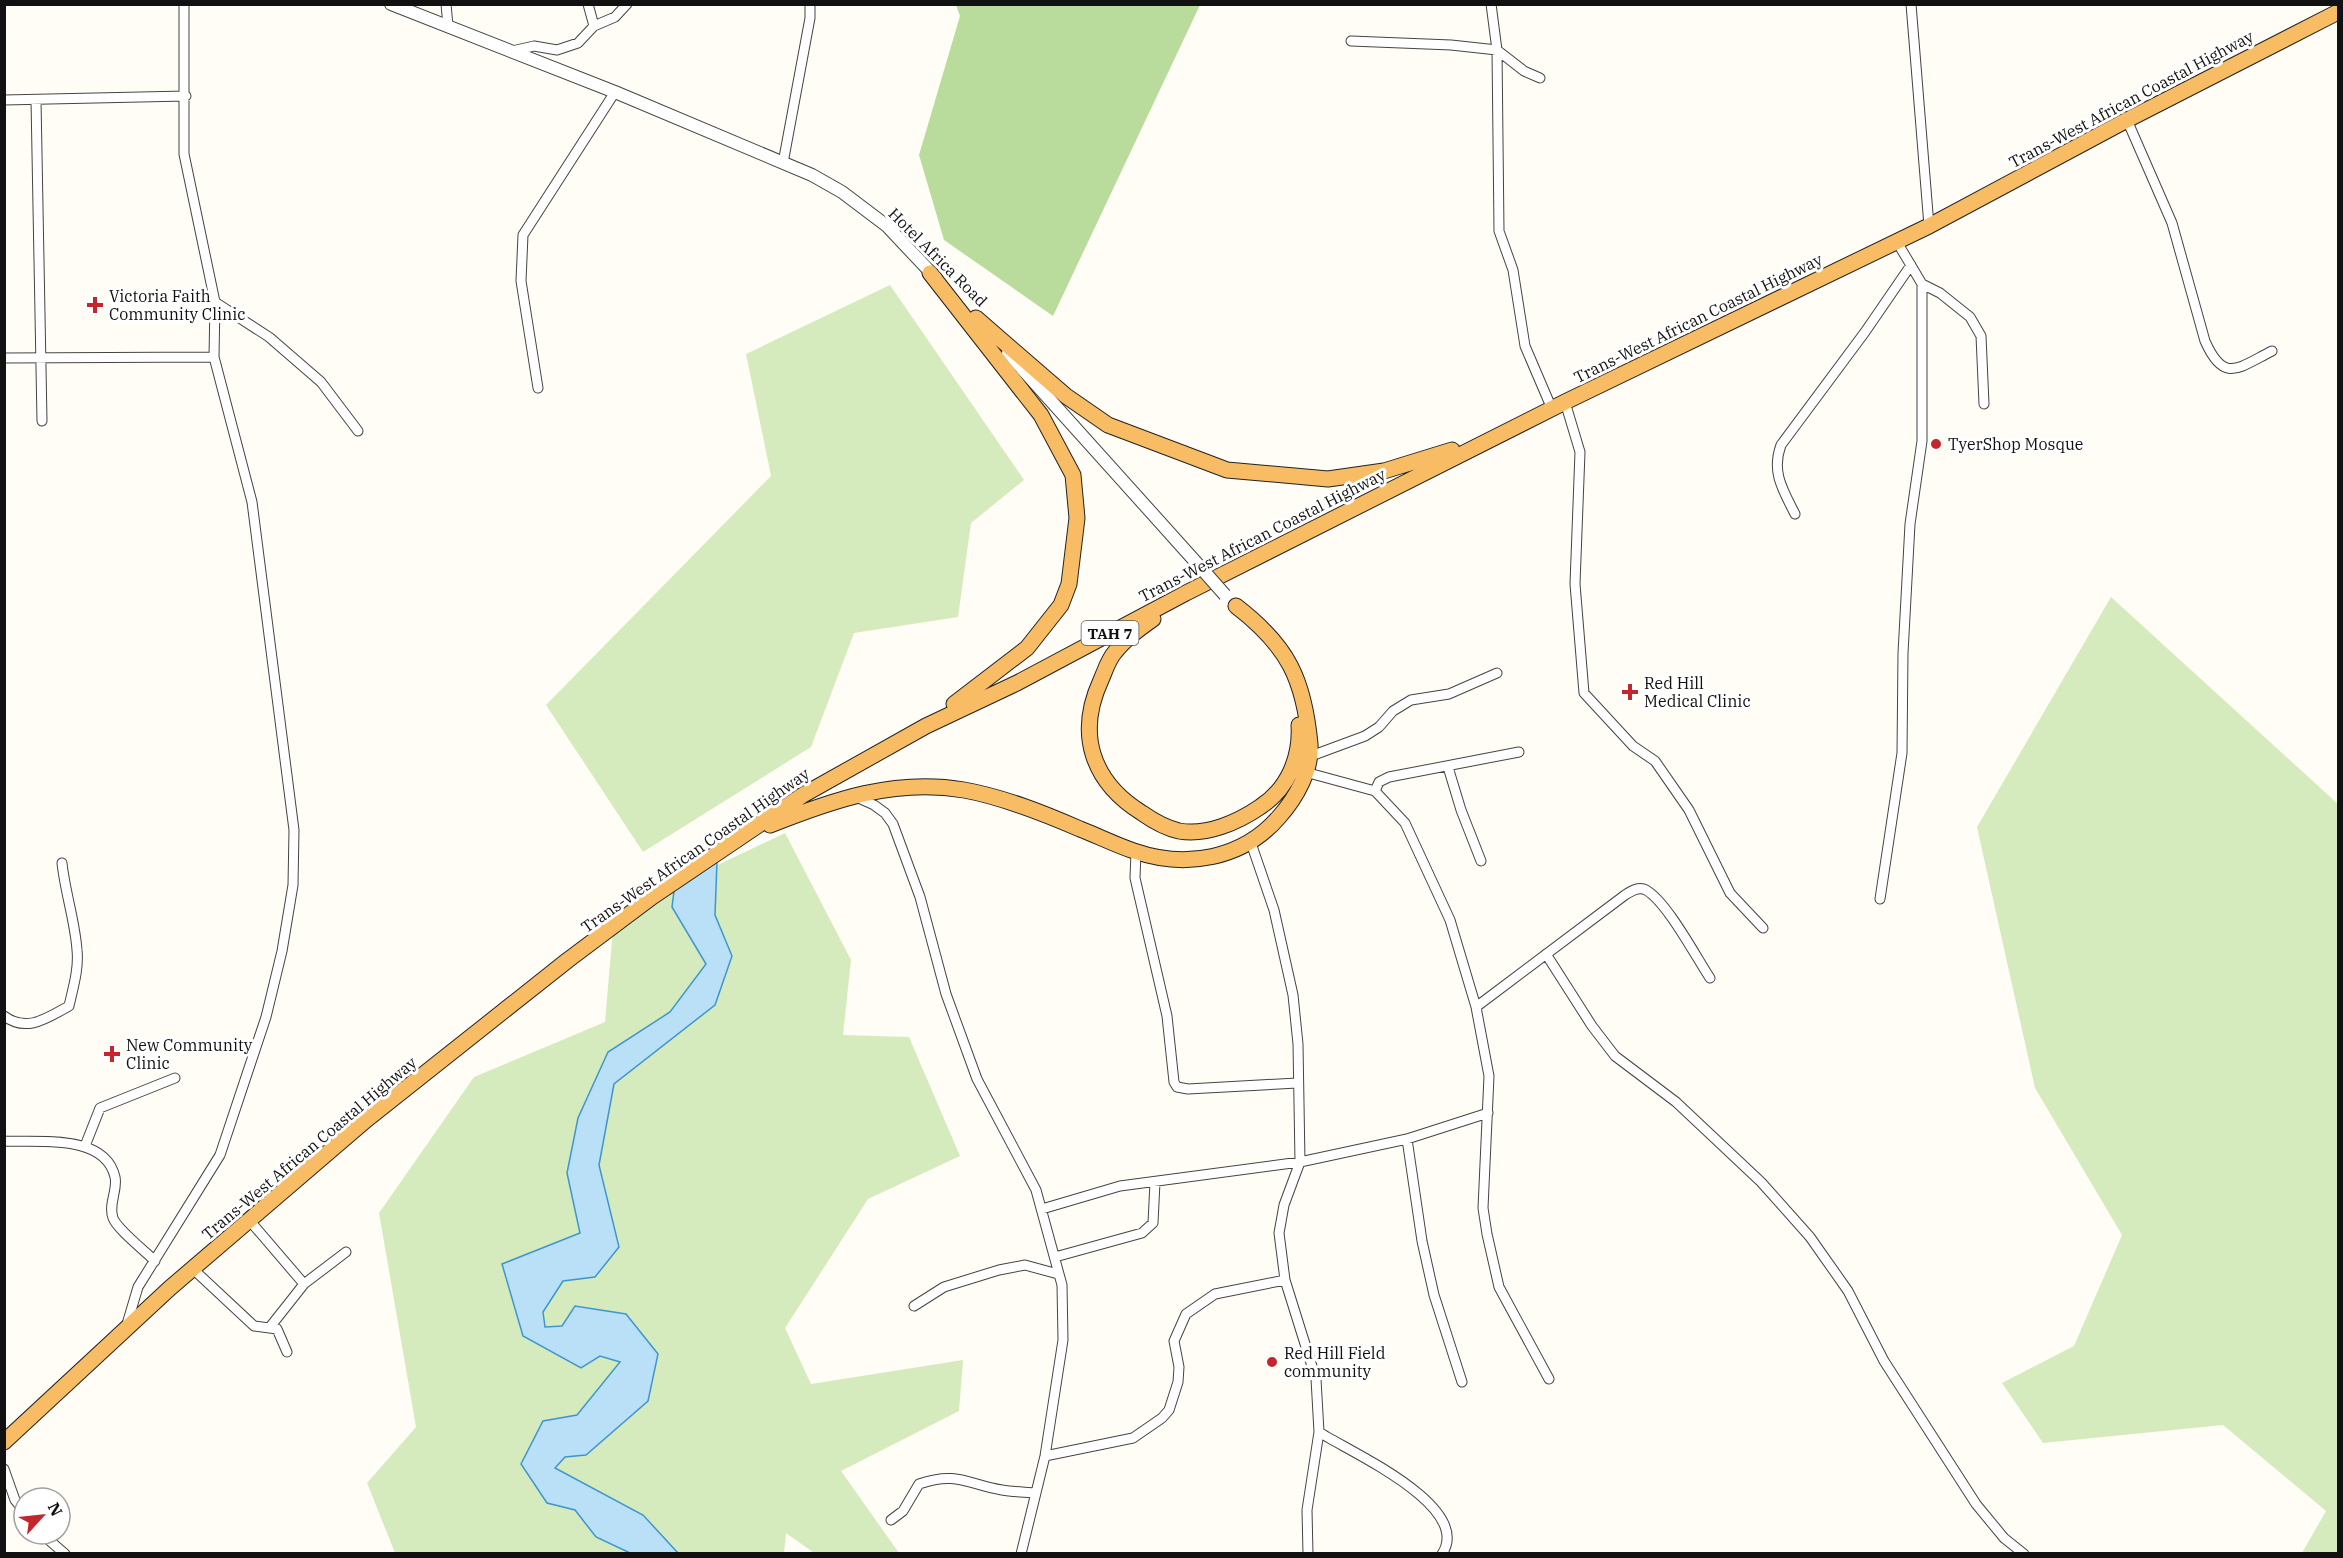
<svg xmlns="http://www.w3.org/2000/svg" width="2343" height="1558" font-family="'IBM Plex Serif',serif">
<rect width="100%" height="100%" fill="#fffdf5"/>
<path fill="#d5ebbd" d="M890 285 1024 480 971 523 958 617 854 633 811 747 643 852 546 705 771 476 746 354Z
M2111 597 2338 804V1553H2302L2326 1511 2223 1425 2043 1443 2002 1383 2074 1346 2122 1235 2035 1088 1977 827Z
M785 833 851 960 843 1035 909 1037 960 1156 868 1199 785 1328 811 1384 963 1360 959 1411 841 1471 899 1553H814L786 1533 784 1553H395L367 1483 416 1427 379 1213 474 1077 605 1022 613 929 665 890Z"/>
<path fill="#b9dc9c" d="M956 5H1200L1053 316 944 240 919 155 960 16Z"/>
<path fill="#b9e0f7" stroke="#3f96cf" stroke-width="1.5" d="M717 862 715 915 732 956 715 1005 614 1084 599 1165 619 1247 595 1277 563 1281 543 1312 545 1327 562 1326 575 1306 626 1314 658 1354 648 1401 586 1455 565 1457 555 1468 643 1515 678 1553H630L596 1537 575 1510 547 1503 521 1464 543 1421 577 1415 620 1362 600 1356 581 1368 523 1336 502 1264 580 1233 567 1173 578 1118 608 1052 670 1012 706 964 672 907 675 883Z"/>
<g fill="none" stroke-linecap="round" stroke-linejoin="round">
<g stroke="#444" stroke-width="11">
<path id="minor" d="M446 4 448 26
M1491 4 1497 50 1524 71 1540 78
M1911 4 1929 226
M594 26 615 17 627 4
M1351 41 1451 45 1497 50 1499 231 1513 270 1525 346 1552 409
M512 51 534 46 557 50 578 43 594 26 588 4
M4 100 186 96
M36 100 42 421
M2127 120 2172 223 2205 341C2224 384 2238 368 2272 351
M783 163 810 18V4
M1897 242 1922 284 1940 293 1970 317 1981 336 1984 404
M215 302 269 337 321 382 358 431
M4 358 214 357
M538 388 521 281 523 235 615 92
M1565 402 1580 452 1575 584 1584 693 1633 746 1655 761 1689 810 1730 893 1763 928
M1795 514C1783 490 1771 472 1781 445L1865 332 1911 265
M1311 756 1365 736 1379 727 1393 711 1411 700 1449 694 1497 673
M1448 767 1461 810 1481 861
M1305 772 1375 791 1405 823 1450 920 1476 1007 1489 1076 1483 1208 1487 1234 1499 1287 1549 1379
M1375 791 1379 782 1389 777 1519 752
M854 796 874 805 885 813 893 824 920 897 946 994 977 1079 1036 1190 1062 1285 1063 1340 1045 1456 1021 1554
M1251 843 1274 910 1293 995 1298 1044 1300 1162 1284 1205 1279 1233 1285 1280 1316 1379 1319 1432 1307 1510 1308 1554
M1136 852 1135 878 1167 1016 1174 1082 1177 1087 1188 1089 1297 1083
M1880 899 1902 753 1903 653 1910 524 1922 441V284
M1546 954 1592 1026 1615 1056 1676 1102 1761 1182 1810 1237 1848 1291 1884 1361 1976 1504 2004 1538 2024 1554
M1476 1007 1625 895C1631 891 1639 886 1646 890 1667 902 1696 957 1710 978
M4 1016C27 1033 47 1018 69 1006 73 988 79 969 77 950 75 921 65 892 62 863
M1407 1139 1422 1241 1434 1295 1462 1382
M4 1141C38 1143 105 1133 115 1177 118 1190 108 1204 113 1218 117 1229 145 1251 155 1261
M85 1146 100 1108 175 1078
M1042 1209 1120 1186 1300 1162 1407 1139 1488 1113
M250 1221 304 1284
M1055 1257 1142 1233 1153 1223 1155 1182
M193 1269 254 1326 277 1329 287 1352
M914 1306 944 1287 999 1270 1025 1265 1058 1274
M127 1324 138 1287 220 1155 266 1017 282 951 293 885 294 830 252 502 214 357 215 302 184 154V4
M270 1327 304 1284 346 1252
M1319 1432C1348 1451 1474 1506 1442 1554
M1045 1456 1133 1438 1162 1418 1169 1410 1178 1382 1179 1367 1174 1341 1186 1314 1215 1294 1285 1280
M4 1469 15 1500 24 1511
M891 1520 903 1511 919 1484C957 1471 967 1484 1002 1490 1013 1492 1025 1492 1036 1493
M42 1534 65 1554"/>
</g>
<g stroke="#444" stroke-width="14">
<path id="tertiary" d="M391 4 615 92 812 175 842 192 887 226 936 278
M1008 353 1202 569"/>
</g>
<g stroke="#222" stroke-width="17">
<path id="trunk" d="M930 273 1041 415 1073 475 1077 518 1069 584 1061 605 1027 648 954 704
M976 318 1066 396 1108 425 1227 470 1328 479 1384 471 1452 450
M1153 619C1139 629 1125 639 1115 652 1108 660 1105 671 1101 680 1076 734 1092 782 1142 813 1152 820 1166 828 1179 831 1207 836 1238 822 1260 807 1288 789 1301 757 1299 725
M770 825C833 800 895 778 964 790 1003 797 1043 813 1080 829 1098 836 1116 845 1134 851 1186 869 1243 859 1279 817 1296 798 1312 770 1310 744 1304 679 1288 646 1236 606
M4 1442 170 1288 366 1120 568 960 652 897 803 795 926 726 1017 683 1186 593 1565 402 1929 226 2127 120 2338 12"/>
</g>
<use href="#minor" stroke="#fff" stroke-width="9"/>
<use href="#tertiary" stroke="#fff" stroke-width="12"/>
<use href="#trunk" stroke="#f7bc64" stroke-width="15"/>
<g stroke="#444" stroke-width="14" stroke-linecap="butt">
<path id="tertiary-bridge" d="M1202 569 1225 595"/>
</g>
<use href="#tertiary-bridge" stroke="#fff" stroke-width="12"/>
</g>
<g fill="#c4262e" stroke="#fff" stroke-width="2">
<path d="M92 296h6v6h6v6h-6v6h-6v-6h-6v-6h6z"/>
<circle cx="1936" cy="444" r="6"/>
<path d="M1627 683h6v6h6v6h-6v6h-6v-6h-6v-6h6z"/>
<path d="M109 1045h6v6h6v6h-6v6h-6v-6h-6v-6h6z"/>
<circle cx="1272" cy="1362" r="6"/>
</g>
<g text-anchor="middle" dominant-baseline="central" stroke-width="6" stroke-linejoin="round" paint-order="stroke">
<rect fill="#fff" stroke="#585858" stroke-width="1.5" x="1081.5" y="621" width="57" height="24" rx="4.5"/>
<g font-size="15" font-weight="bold" fill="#111">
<text x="1110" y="633">TAH 7</text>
</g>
<g font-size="16" fill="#111" stroke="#fff">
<text transform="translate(2131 99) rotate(-28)">Trans-West African Coastal Highway</text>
<text transform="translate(938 257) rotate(45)">Hotel Africa Road</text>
<text transform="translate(1698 318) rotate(-26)">Trans-West African Coastal Highway</text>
<text transform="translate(1262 535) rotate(-27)">Trans-West African Coastal Highway</text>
<text transform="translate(695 850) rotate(-35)">Trans-West African Coastal Highway</text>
<text transform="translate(309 1148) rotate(-40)">Trans-West African Coastal Highway</text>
</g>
<g font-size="16" fill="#111" stroke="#fff" text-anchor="start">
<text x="109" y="296">Victoria Faith<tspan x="109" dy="18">Community Clinic</tspan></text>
<text x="1948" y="444">TyerShop Mosque</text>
<text x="1644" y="683">Red Hill<tspan x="1644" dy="18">Medical Clinic</tspan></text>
<text x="126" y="1045">New Community<tspan x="126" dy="18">Clinic</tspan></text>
<text x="1284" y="1353">Red Hill Field<tspan x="1284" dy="18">community</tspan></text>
</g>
</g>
<rect width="2343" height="1558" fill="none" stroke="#111111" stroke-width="12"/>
<g transform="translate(42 1516) rotate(63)"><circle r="28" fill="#ffffff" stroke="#a0a0a0" stroke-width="1.5"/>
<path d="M0-4.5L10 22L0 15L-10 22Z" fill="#c4262e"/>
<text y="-9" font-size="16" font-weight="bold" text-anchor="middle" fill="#111111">N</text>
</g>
</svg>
